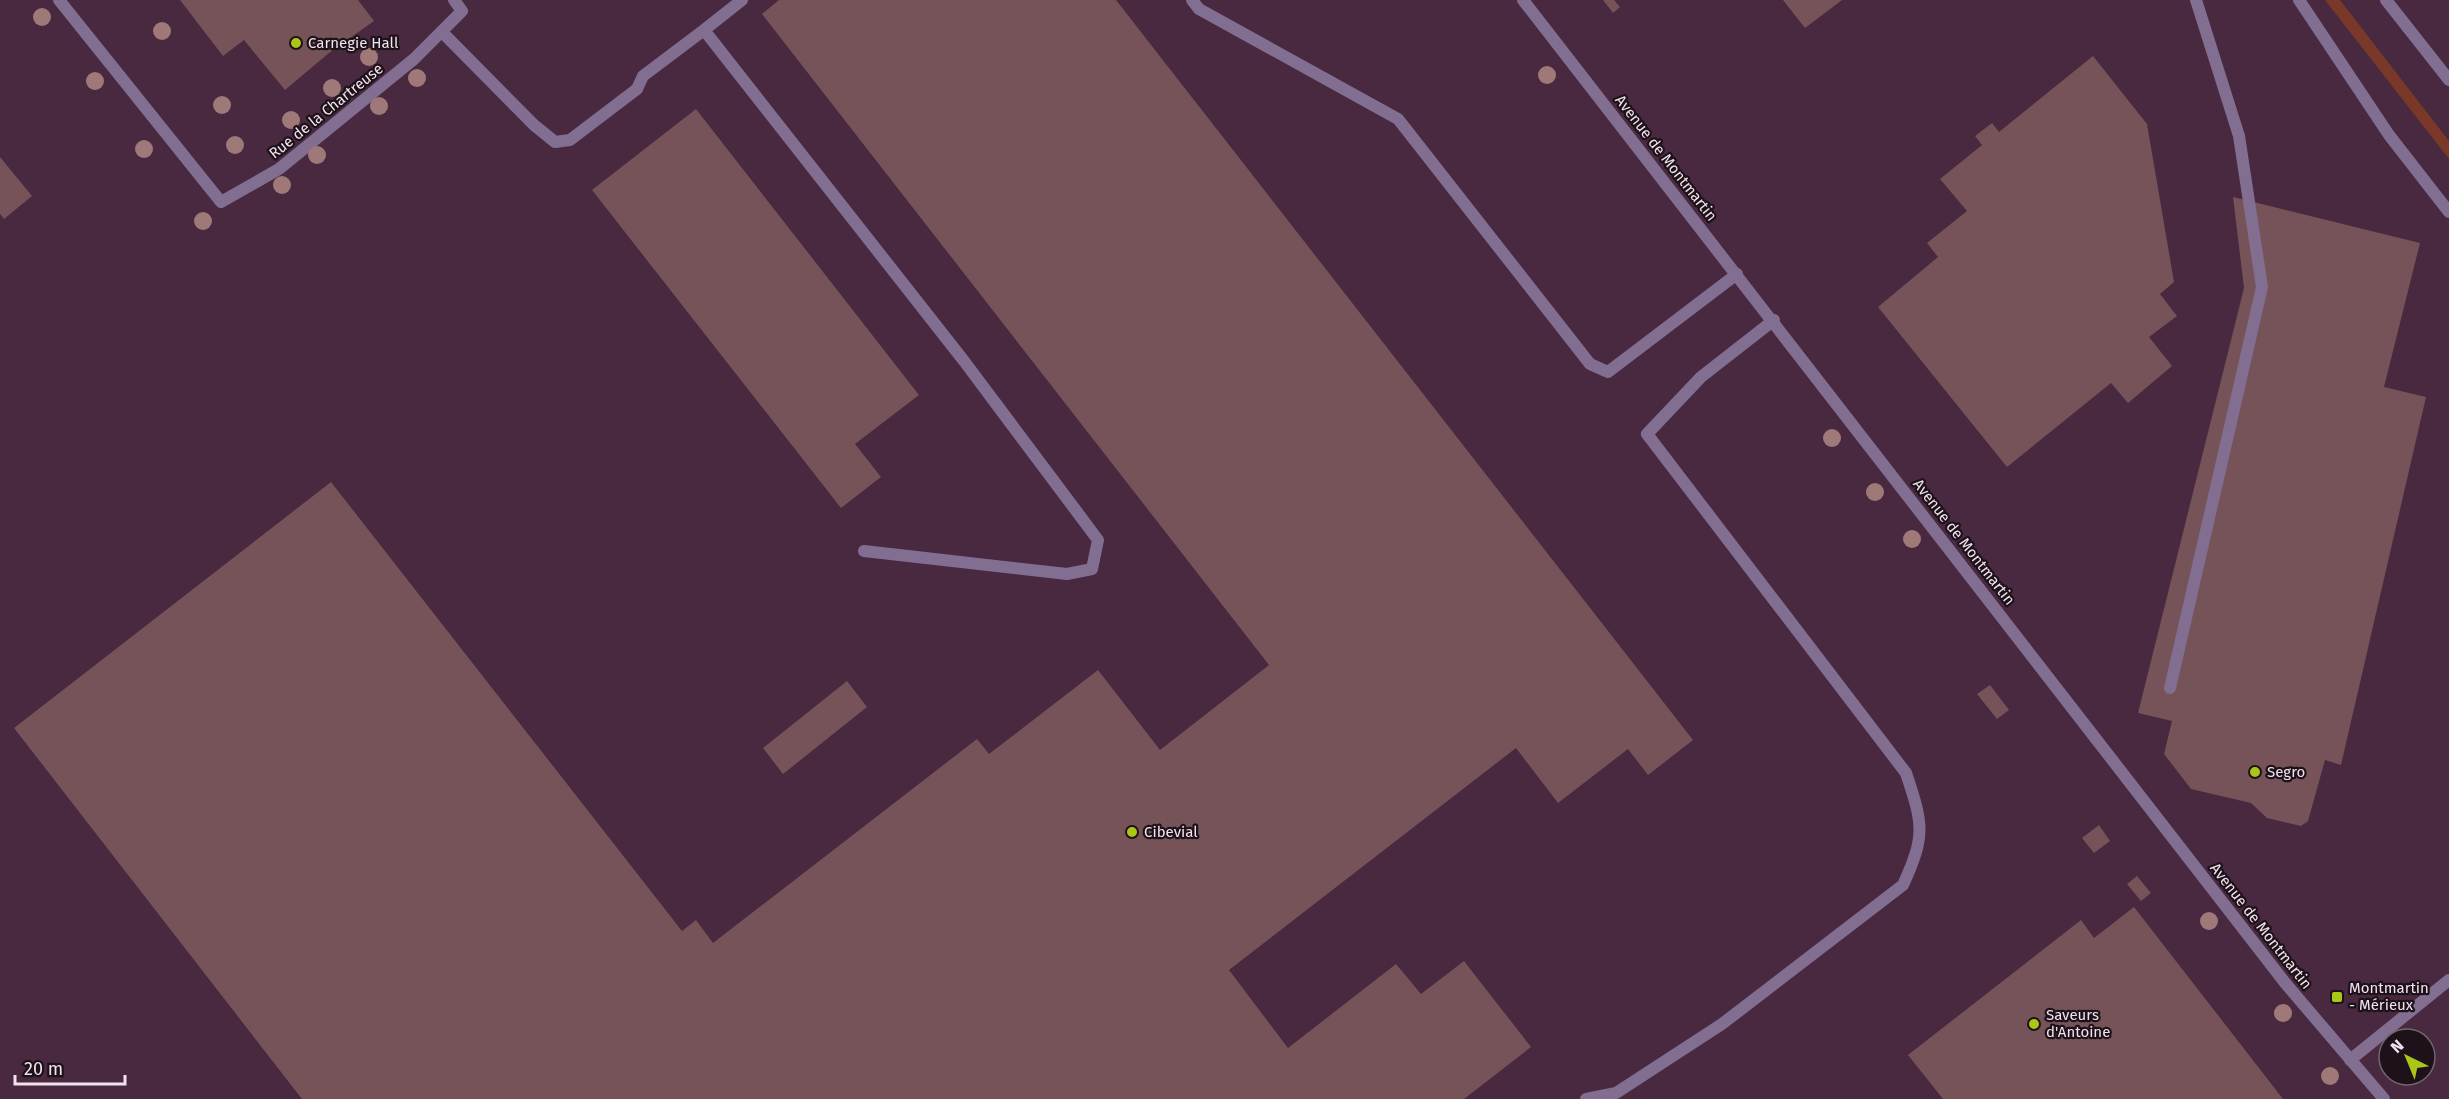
<svg xmlns="http://www.w3.org/2000/svg" width="2449" height="1099" font-family="'Fira Sans',sans-serif">
<rect width="100%" height="100%" fill="#3d2536"/>
<path fill="#48293f" fill-rule="evenodd" d="M0 0H2449V1099H0ZM2389 1039H2425V1075H2389Z"/>
<path fill="#7a3828" d="M2325 0H2340L2449 141V159Z"/>
<path fill="#755359" d="M180 0H358L374 21 329 53 285 90 244 40 223 56Z
M779 0H1116L1693 740 1648 775 1628 749 1558 803 1516 748 1229 970 1288 1048 1396 964 1421 994 1464 961 1531 1047 1464 1099H302L14 728 331 482 682 931 696 920 713 943 977 739 989 754 1098 670 1160 750 1269 665 762 14Z
M1603 0H1614L1620 7 1613 13Z
M1783 0H1842L1805 28Z
M2093 56 2147 124 2174 282 2160 294 2177 316 2149 337 2172 366 2128 403 2111 383 2007 467 1878 307 1938 257 1927 243 1967 211 1940 179 1982 145 1975 136 1992 123 1999 132Z
M696 109 919 395 855 444 881 477 841 508 592 190Z
M0 157 32 196 4 219 0 214Z
M2233 197 2420 243 2384 387 2426 397 2341 765 2325 760 2308 821 2301 826 2267 818 2251 803 2191 789 2164 754 2172 721 2138 713 2244 288Z
M847 681 867 707 783 774 763 748Z
M1990 685 2009 710 1997 719 1977 694Z
M2099 825 2110 841 2094 853 2082 838Z
M2137 876 2151 893 2141 901 2127 884Z
M2134 907 2283 1099H1943L1908 1055 2081 920 2094 938Z"/>
<g fill="none" stroke-linecap="round" stroke-linejoin="round">
<path stroke="#826e91" stroke-width="12" d="M1192 0 1199 9 1398 119 1590 364 1608 372 1737 274
M2299 0 2389 135 2449 212
M2386 0 2449 80
M704 30 742 0
M442 32 534 125 555 142 570 140 637 89 643 76 704 30 964 361 1098 540 1092 569 1067 574 864 551
M2170 688 2262 287 2239 136 2196 0
M2350 1060 2449 980
M1586 1099 1616 1093 1722 1024 1903 885C1926 835 1923 824 1906 773L1647 434 1701 377 1774 320"/>
<path stroke="#826e91" stroke-width="12" d="M59 0 221 202 279 169 414 59 462 11 454 0
M1523 0 2286 984 2384 1099"/>
</g>
<g fill="#9f7878">
<circle cx="42" cy="17" r="9"/>
<circle cx="162" cy="31" r="9"/>
<circle cx="369" cy="57" r="9"/>
<circle cx="1547" cy="75" r="9"/>
<circle cx="417" cy="78" r="9"/>
<circle cx="95" cy="81" r="9"/>
<circle cx="332" cy="88" r="9"/>
<circle cx="222" cy="105" r="9"/>
<circle cx="379" cy="106" r="9"/>
<circle cx="291" cy="120" r="9"/>
<circle cx="235" cy="145" r="9"/>
<circle cx="144" cy="149" r="9"/>
<circle cx="317" cy="155" r="9"/>
<circle cx="282" cy="185" r="9"/>
<circle cx="203" cy="221" r="9"/>
<circle cx="1832" cy="438" r="9"/>
<circle cx="1875" cy="492" r="9"/>
<circle cx="1912" cy="539" r="9"/>
<circle cx="2209" cy="921" r="9"/>
<circle cx="2283" cy="1013" r="9"/>
<circle cx="2330" cy="1076" r="9"/>
</g>
<g fill="#aac719" stroke="#1d121a" stroke-width="2">
<circle cx="296" cy="43" r="6"/>
<circle cx="2255" cy="772" r="6"/>
<circle cx="1132" cy="832" r="6"/>
<rect x="2331" y="991" width="12" height="12" rx="3"/>
<circle cx="2034" cy="1024" r="6"/>
</g>
<g text-anchor="middle" dominant-baseline="central" stroke-width="4.5" stroke-linejoin="round" paint-order="stroke">
<g font-size="15" fill="#f3e2ed" stroke="#1d121a" text-anchor="start">
<text x="308" y="43">Carnegie Hall</text>
<text x="2267" y="772">Segro</text>
<text x="1144" y="832">Cibevial</text>
<text x="2349" y="988">Montmartin<tspan x="2349" dy="17">- Mérieux</tspan></text>
<text x="2046" y="1015">Saveurs<tspan x="2046" dy="17">d'Antoine</tspan></text>
</g>
<g font-size="15" fill="#f3e2ed" stroke="#1d121a">
<text transform="translate(326 111) rotate(-39)">Rue de la Chartreuse</text>
<text transform="translate(1666 158) rotate(52)">Avenue de Montmartin</text>
<text transform="translate(1964 542) rotate(52)">Avenue de Montmartin</text>
<text transform="translate(2261 926) rotate(52)">Avenue de Montmartin</text>
</g>
</g>
<g transform="translate(2407 1057) rotate(317)"><circle r="28" fill="#1d121a" stroke="#73656e" stroke-width="1.5"/>
<path d="M0-4.5L10 22L0 15L-10 22Z" fill="#aac719"/>
<text y="-9" font-size="16" font-weight="bold" text-anchor="middle" fill="#f3e2ed">N</text>
</g>
<path d="M15 1075v9h110v-9" fill="none" stroke="#f3e2ed" stroke-width="3"/>
<text x="24" y="1075" font-size="18" fill="#f3e2ed" stroke="#1d121a" stroke-width="4.5" paint-order="stroke">20 m</text>
</svg>
